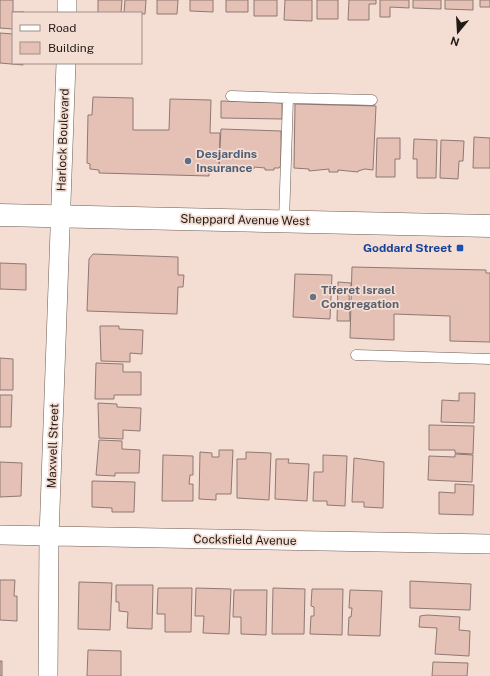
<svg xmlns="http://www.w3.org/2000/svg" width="490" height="676" font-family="'Public Sans',sans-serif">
<rect width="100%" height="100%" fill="#f4ddd3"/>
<path fill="#e4c0b5" stroke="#8f7973" d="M0 0H13V12H24L13 13V29L0 28Z
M98 0H122L121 13H98Z
M125 0H146L145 14 124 13Z
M157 0H178L177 14H157Z
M190 0H213V12L190 11Z
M226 0H248V12H226Z
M254 0H277V16H254Z
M285 0H312V21L284 20Z
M317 0H338V19H317Z
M349 0H376V4H369V20H348Z
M380 0H409V8L390 7V17H380Z
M413 0H441V9L413 8Z
M445 0H473V10L445 9Z
M480 0H490V7H480Z
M0 33 13 34V63H23V65L0 63Z
M93 97 133 98V130H169L170 99 211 100 210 133H220L219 170H209V176L99 173V170L90 169V164L87 163 88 115H92Z
M221 101 282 103V119L221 118Z
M295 104 376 106 373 170 365 169 358 171V172L338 170V172H329V169L309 171V169L294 168Z
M221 129 281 131V165L279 168H274V170H265V168L254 167V169H245V167L225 168V166L221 167 219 165Z
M474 137 490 138V168H473Z
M377 138H400V159H395V177H376Z
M414 139 437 140 436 178H417V159H413Z
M441 140 464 141 463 161H459L458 179 440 178Z
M93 254 178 257V275H184L183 287H178L177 314 87 311 89 259Z
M0 263 26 264V290L0 289Z
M352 267 486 270V273H490V342L450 341V316L394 314V340L350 338Z
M295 274 332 275 330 319 293 317Z
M338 282 351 283V292H349L350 321H337Z
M100 326H119V329L143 330 142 354 130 353V362L101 361Z
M0 358 13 359V390H0Z
M96 363 123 364V372H141V395H114V399H95Z
M459 393H475L474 423 441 422 442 400 459 401Z
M0 395H12L11 427H0Z
M98 403 117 404V407L141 408 140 431 123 430V439L99 438Z
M429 425 474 426 473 454 455 453V450H429Z
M99 440 122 441V449L140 450 139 473H115V476L96 475Z
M219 450H233L231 494H216V500L199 499 200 452 212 453V457H219Z
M246 452 271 453 269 500 237 498V459H246Z
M455 454 473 455 472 482 428 480 429 456 455 457Z
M163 455 193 456V475H190L189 484H193V501H162Z
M323 455 347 456 345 506 327 505V501H313L314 472H323Z
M354 458 384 462 383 508 364 507V502H352Z
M276 459H289L288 463 309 464 307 501 275 499Z
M0 462 22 463 21 496 0 497Z
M92 481 135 482 134 512H112V508L92 507Z
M455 484 474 485 473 515 439 514V492L455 493Z
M0 580H15L14 596H17V621L0 620Z
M410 581 471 584 470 610 410 608Z
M79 582 112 583 110 630 78 629Z
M116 585H153L152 629 127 628 128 612 119 611V602H116Z
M158 588H192L191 632H165V614H157Z
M196 588 231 589 229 634 203 633 204 616H195Z
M273 588 305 589 304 634H272Z
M312 589H343L342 635 310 634 311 616H314V607L311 606Z
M234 590H267L266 635 241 634V617H233Z
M350 590 382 591 380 636 348 635 349 617H351L352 608H349Z
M427 615 460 617 459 630 470 631 469 656 435 654 437 628 419 627 420 616Z
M88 650 121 651V676H87Z
M0 661H2V676H0Z
M433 662 468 663 467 676H432Z"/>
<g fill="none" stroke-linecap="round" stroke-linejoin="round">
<g stroke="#6e5b52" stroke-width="11">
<path id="lane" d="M231 96 288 98
M284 221 288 98 372 100
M356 355 490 359"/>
</g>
<g stroke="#6e5b52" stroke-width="20">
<path id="street" d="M67 13V0
M0 535 490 544
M48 676 49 537 66 63"/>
</g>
<g stroke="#6e5b52" stroke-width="23">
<path id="secondary" d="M0 215 490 226"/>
</g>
<use href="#lane" stroke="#fff" stroke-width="10"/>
<use href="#street" stroke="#fff" stroke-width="19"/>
<use href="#secondary" stroke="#fff" stroke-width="22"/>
</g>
<circle fill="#5c6f8a" stroke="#f4ddd3" stroke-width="1.5" cx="188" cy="161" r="4"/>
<rect fill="#1a4fb4" stroke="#f4ddd3" stroke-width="1.5" x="456" y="244" width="8" height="8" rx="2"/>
<circle fill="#6b7280" stroke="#f4ddd3" stroke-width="1.5" cx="313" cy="297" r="4"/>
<g text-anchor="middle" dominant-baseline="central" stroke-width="3.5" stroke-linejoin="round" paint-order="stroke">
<g font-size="12" fill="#221a16" stroke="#f4ddd3">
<text transform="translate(63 140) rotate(-88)">Harlock Boulevard</text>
<text transform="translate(245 220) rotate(1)">Sheppard Avenue West</text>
<text transform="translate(53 446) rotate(-88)">Maxwell Street</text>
<text transform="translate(245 540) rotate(1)">Cocksfield Avenue</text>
</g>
<g font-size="12" font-weight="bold" fill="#4e5e75" stroke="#f4ddd3" text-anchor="start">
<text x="196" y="154">Desjardins<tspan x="196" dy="14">Insurance</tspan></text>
</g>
<g font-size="12" font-weight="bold" fill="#164399" stroke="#f4ddd3" text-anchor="end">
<text x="452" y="248">Goddard Street</text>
</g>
<g font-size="12" font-weight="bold" fill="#5b616d" stroke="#f4ddd3" text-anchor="start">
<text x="321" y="290">Tiferet Israel<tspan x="321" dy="14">Congregation</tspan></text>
</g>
</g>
<rect x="12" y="12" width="130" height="52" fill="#f4ddd3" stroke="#a08f87"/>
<rect x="20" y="25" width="20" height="6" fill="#ffffff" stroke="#a08f87"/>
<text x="48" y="32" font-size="12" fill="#221a16">Road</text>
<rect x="20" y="42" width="20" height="12" fill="#e4c0b5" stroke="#a08f87"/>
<text x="48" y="52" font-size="12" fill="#221a16">Building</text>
<g transform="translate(458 32) rotate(198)" stroke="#f4ddd3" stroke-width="3" paint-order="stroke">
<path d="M0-3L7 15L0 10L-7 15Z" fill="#221a16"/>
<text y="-6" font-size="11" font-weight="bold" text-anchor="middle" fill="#221a16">N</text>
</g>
</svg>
